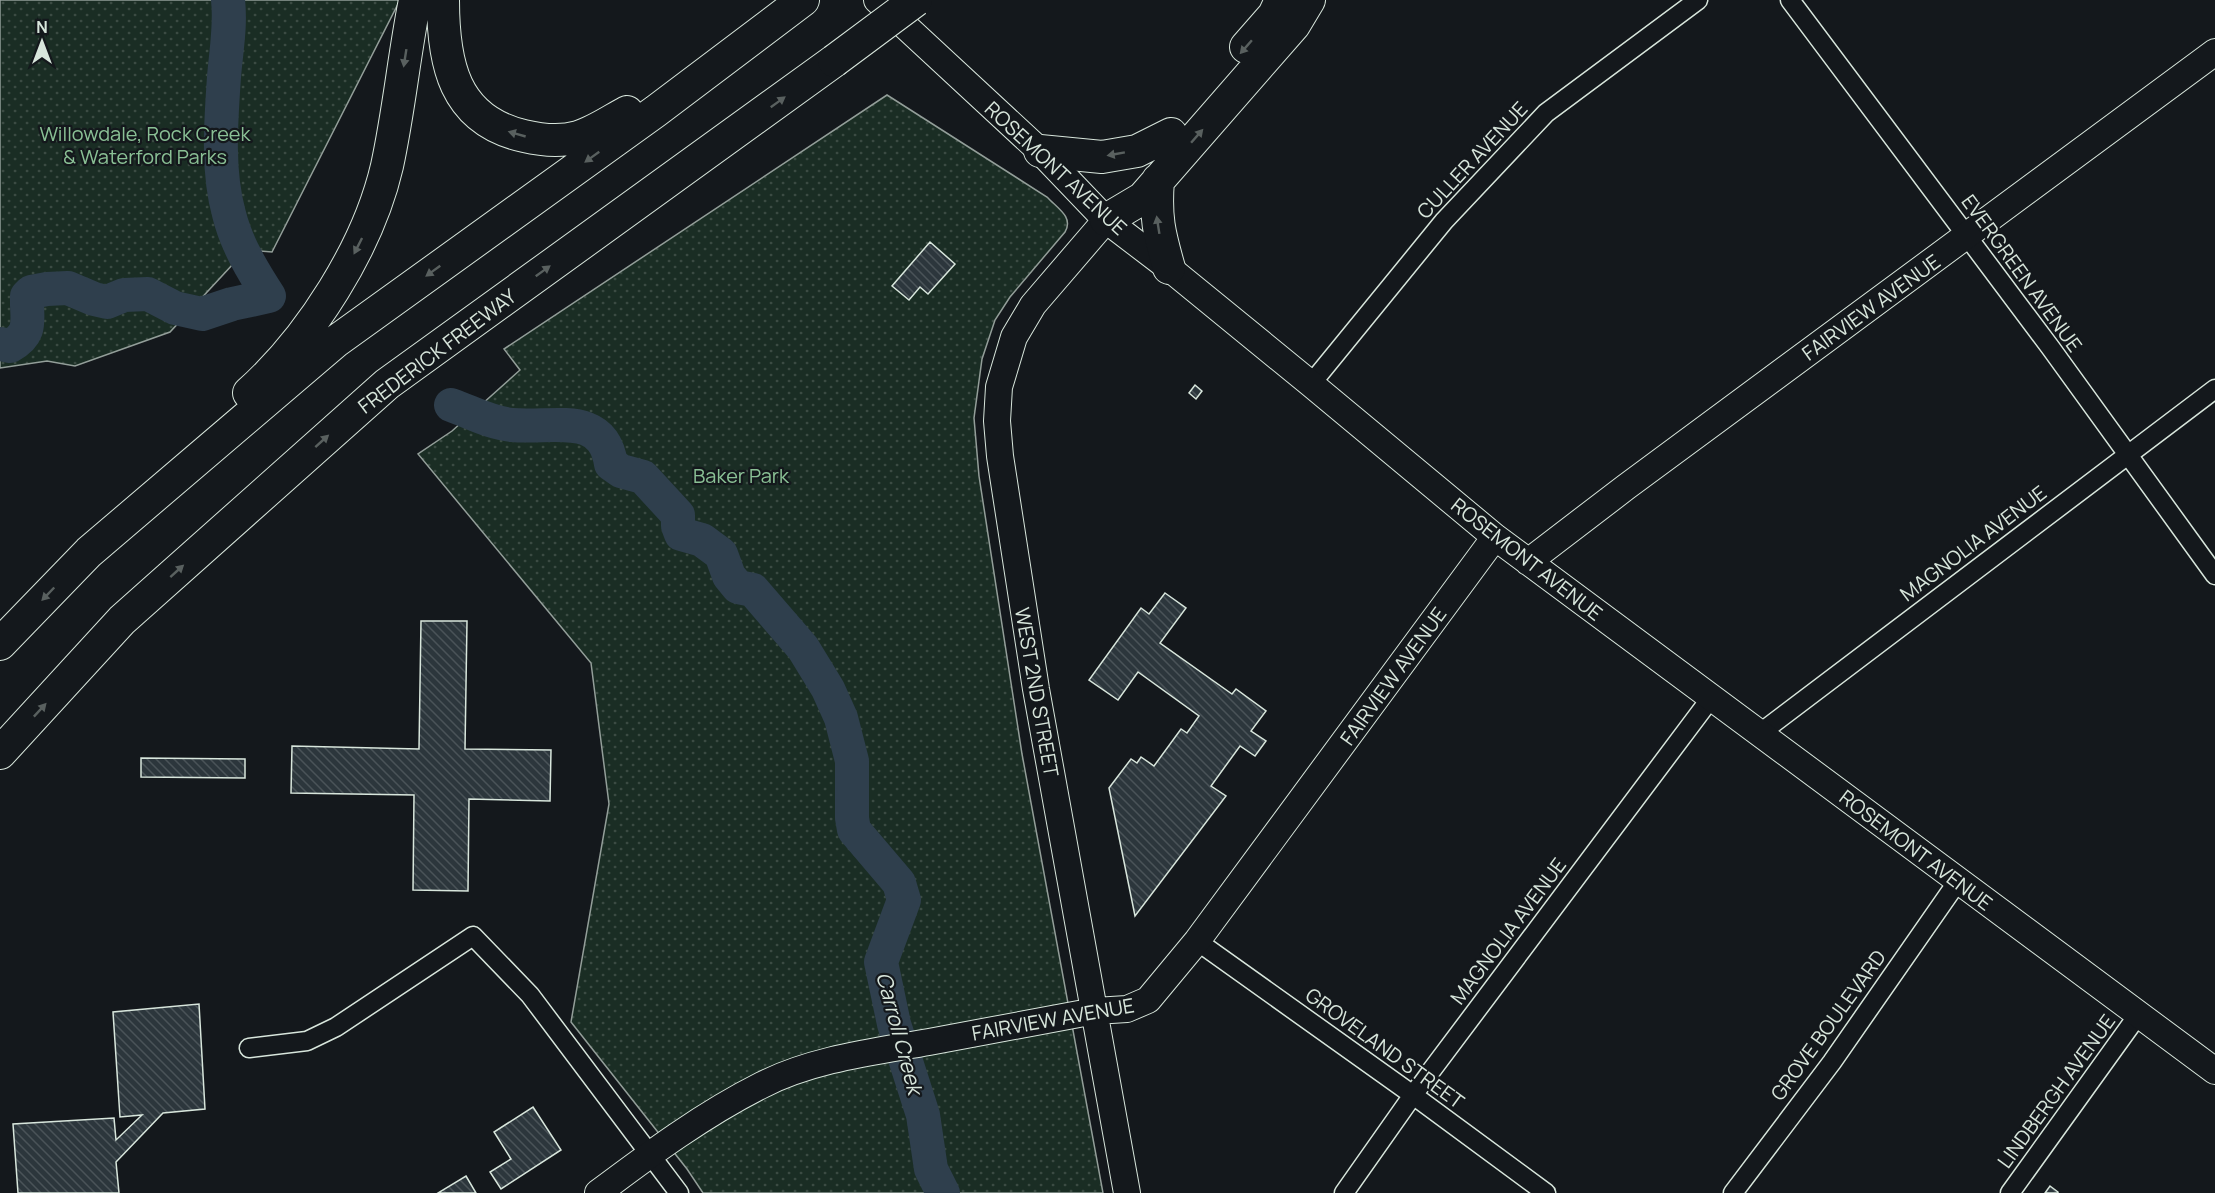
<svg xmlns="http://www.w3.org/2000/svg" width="2215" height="1193" font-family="Manrope,sans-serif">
<defs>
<pattern id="grass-dots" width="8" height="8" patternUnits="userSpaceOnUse" patternTransform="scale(1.5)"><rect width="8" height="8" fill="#1a2d24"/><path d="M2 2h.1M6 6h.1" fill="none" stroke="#3b4b43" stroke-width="1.8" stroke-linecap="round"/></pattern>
<pattern id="building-back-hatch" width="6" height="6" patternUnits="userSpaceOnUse" patternTransform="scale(1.5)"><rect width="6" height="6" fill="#2c363c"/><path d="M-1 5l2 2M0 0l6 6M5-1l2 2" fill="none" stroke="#4a5358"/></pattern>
</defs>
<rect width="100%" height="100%" fill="#14181c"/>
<path fill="url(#grass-dots)" stroke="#939e99" stroke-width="1.5" d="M0 0H400L272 252 246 250 170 332 75 366 47 361 0 368Z
M887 95 1047 197C1057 208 1074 217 1065 232L1010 297 995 320 982 359 974 418 979 476 1022 754 1103 1193H703L687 1169 571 1022 609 804 591 663 418 454 452 431 520 370 504 349Z"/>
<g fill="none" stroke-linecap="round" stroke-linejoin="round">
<path stroke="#2f3f4d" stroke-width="34" d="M0 344 10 346C34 333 26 319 27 296L31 292 47 289 68 288 94 299 107 302 124 295 148 294 175 308 202 314 232 304 269 296C252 270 236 243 229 214 217 171 221 121 224 77 226 51 231 26 228 0
M451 405C471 412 490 423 512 425 553 429 603 410 611 464L621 471 643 477 678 515V526L681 534 702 540 721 554 729 576 738 587 753 590 803 648 828 689 841 718 852 761V818L854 830 899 883 904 900 881 962 894 1024 923 1115 931 1169 943 1193"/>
</g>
<path fill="url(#building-back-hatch)" stroke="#d8e6dc" stroke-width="1.5" d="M930 242 955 264 928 294 920 287 909 300 892 286Z
M1195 385 1202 391 1196 399 1189 393Z
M1165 593 1186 608 1160 643 1232 694 1236 689 1266 711 1251 731 1266 741 1255 756 1240 746 1211 786 1226 796 1135 916 1109 788 1131 759 1137 763 1141 757 1154 766 1181 729 1187 733 1199 716 1138 672 1118 700 1089 680 1141 608 1149 614Z
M421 621H467L465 749 551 750 550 801 469 799 468 891 413 890 414 795 291 793 292 746 419 749Z
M141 758 245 759V778L141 777Z
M199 1004 205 1109 163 1113 116 1162 119 1193H18L13 1124 114 1118 116 1140 142 1115 120 1117 113 1012Z
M533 1107 561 1150 501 1189 490 1172 511 1159 494 1132Z
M466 1176 476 1193H438Z
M2050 1186 2058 1192V1193H2045Z"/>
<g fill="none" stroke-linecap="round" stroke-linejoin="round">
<g stroke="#d8e6dc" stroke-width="21">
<path id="street" d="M1790 0 2050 347 2215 575
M1311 384 1444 221 1546 113 1698 0
M1759 734 2215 389
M1197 941 1413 1095 1546 1193
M249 1048 307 1041 336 1027 473 936 530 995 679 1193
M1344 1193 1413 1095 1711 698
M1733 1193 1832 1062 1958 881
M2010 1193 2138 1015"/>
</g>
<g stroke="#d8e6dc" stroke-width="28">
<path id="secondary" d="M877 0 1040 151 1106 220 1169 268 1311 384 1495 537 2215 1071
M1106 220 1033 305 1014 337 999 387 997 421 1000 456 1036 689 1127 1193
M1528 562 1626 487 2215 52
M598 1193C650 1154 704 1114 762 1085 813 1059 873 1052 929 1042 984 1032 1039 1021 1095 1011L1127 1009 1148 1000 1197 941 1495 537"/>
</g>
<g stroke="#d8e6dc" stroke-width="34">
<path id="highway" d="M443 0C443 62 453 120 524 136 541 140 561 142 578 137 595 132 612 120 627 112
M1246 47 1274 15 1281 0
M1040 151 1102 157 1137 151 1171 134
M1158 180C1155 217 1159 233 1169 268
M1106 220 1143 198 1294 25 1309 0
M249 393C310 338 368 248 387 166 399 111 404 55 415 0
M0 644 89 552 335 342 656 111 803 0
M0 753 122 620 387 384 834 61"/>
</g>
<use href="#street" stroke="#14181c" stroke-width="18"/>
<use href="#secondary" stroke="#14181c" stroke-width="26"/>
<use href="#highway" stroke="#14181c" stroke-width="32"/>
<g stroke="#d8e6dc" stroke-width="34" stroke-linecap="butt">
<path id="highway-bridge" d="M834 61 916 0"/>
</g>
<use href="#highway-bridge" stroke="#14181c" stroke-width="32"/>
</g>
<defs><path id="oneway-solid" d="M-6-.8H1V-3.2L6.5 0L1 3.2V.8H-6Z" transform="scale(1.5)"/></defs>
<g fill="#59605f">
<use href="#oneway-solid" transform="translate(1246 47) rotate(131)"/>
<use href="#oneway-solid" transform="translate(405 58) rotate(99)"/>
<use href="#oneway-solid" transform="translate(778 102) rotate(-36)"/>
<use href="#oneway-solid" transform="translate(517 134) rotate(-164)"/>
<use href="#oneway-solid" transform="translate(1197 136) rotate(-49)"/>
<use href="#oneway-solid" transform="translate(1116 154) rotate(170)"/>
<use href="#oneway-solid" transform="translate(592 157) rotate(144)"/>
<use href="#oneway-solid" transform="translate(1158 225) rotate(-99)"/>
<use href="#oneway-solid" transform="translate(358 246) rotate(117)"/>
<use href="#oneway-solid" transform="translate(433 271) rotate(144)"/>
<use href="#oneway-solid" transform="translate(543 271) rotate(-36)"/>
<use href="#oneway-solid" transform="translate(322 441) rotate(-42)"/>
<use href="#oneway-solid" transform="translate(177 571) rotate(-42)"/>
<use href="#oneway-solid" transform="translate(48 594) rotate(134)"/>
<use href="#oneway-solid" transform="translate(40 710) rotate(-47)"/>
</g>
<g text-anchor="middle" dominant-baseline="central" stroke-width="4.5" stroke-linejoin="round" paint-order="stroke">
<g font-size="20" fill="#8ac095" stroke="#14181c">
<text x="145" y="133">Willowdale, Rock Creek<tspan x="145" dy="23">&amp; Waterford Parks</tspan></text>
<text x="741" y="475">Baker Park</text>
</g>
<g font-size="20" fill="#d8e6dc" stroke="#14181c">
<text transform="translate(1472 160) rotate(-47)">CULLER AVENUE</text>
<text transform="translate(1056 168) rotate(43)">ROSEMONT AVENUE</text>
<text transform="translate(2022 273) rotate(54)">EVERGREEN AVENUE</text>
<text transform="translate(1871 307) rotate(-36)">FAIRVIEW AVENUE</text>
<text transform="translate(437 351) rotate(-37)">FREDERICK FREEWAY</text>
<text transform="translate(1973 543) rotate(-37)">MAGNOLIA AVENUE</text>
<text transform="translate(1527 559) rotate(38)">ROSEMONT AVENUE</text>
<text transform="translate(1393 676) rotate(-54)">FAIRVIEW AVENUE</text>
<text transform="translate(1037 692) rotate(80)">WEST 2ND STREET</text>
<text transform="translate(1916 850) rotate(37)">ROSEMONT AVENUE</text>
<text transform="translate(1508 931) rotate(-53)">MAGNOLIA AVENUE</text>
<text transform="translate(1053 1019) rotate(-10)">FAIRVIEW AVENUE</text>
<text transform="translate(1828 1025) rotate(-54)">GROVE BOULEVARD</text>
<text transform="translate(1385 1048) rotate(36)">GROVELAND STREET</text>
<text transform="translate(2056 1091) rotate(-54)">LINDBERGH AVENUE</text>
</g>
<g font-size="21" font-style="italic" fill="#d8e6dc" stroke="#14181c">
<text transform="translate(900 1033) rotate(75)">Carroll Creek</text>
</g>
</g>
<g transform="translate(42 42)" stroke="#14181c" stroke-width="4.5" paint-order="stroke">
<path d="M0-4.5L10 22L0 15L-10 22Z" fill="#d8e6dc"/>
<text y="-9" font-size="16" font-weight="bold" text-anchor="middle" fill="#d8e6dc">N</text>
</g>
</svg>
